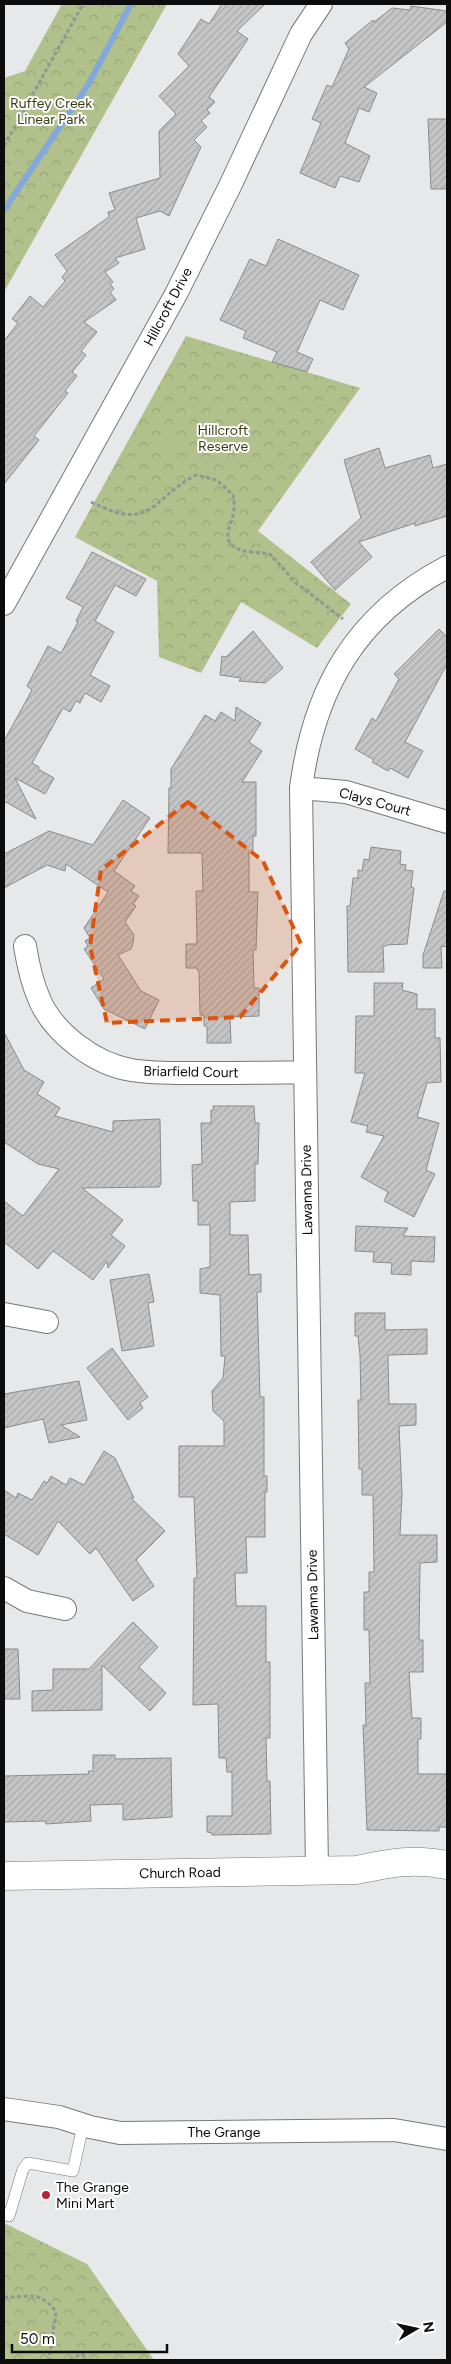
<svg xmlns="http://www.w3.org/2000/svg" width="451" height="2364" font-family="Figtree,sans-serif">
<defs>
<pattern id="forest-crowns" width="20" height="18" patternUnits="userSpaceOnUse" patternTransform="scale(1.25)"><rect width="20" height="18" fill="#b2c08b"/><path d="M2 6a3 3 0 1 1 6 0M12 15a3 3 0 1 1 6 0" fill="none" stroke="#98a477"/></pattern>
<pattern id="building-hatch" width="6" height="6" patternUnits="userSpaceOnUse" patternTransform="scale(1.25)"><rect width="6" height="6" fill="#c6c5c6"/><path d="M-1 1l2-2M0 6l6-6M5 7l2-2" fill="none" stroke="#a9a8a9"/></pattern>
</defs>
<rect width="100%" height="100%" fill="#e7e8e9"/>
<path fill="url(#forest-crowns)" d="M62 4H167L4 292V78L25 71Z
M186 336 360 388 258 531 351 604 317 648 241 602 201 673 159 657 157 581 75 537Z
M4 2223 87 2264 154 2360H4Z"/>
<path fill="#b2c08b" d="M170 433 185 441 177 454 163 446Z"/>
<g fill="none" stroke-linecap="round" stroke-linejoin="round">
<path stroke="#83a9dc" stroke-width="6" d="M4 210 88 85 131 4"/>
</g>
<path fill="url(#building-hatch)" stroke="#8c8b8c" d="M222 4H265L237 31 248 39 209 97 215 102 207 110 210 113 201 121 207 127 194 140 201 147 169 216 160 211 136 218 145 249 115 258 119 263 105 272 113 282 110 284 114 289 110 292 116 300 84 322 97 332 81 351 86 355 72 372 77 376 65 391 68 393 34 436 39 440 4 484V341L18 323 12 319 30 296 43 307 65 281 62 277 67 271 55 255 109 217 108 212 115 210 109 193 160 178 159 131 176 114 159 96 189 66 178 54 201 19 209 24Z
M411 6 447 11V22L364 87 377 93 369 112 359 108 345 143 370 156 359 182 340 176 335 188 300 173 321 123 312 119 327 85 332 87 349 49 345 43 373 20 374 22 392 8 410 10Z
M428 119H447V189H431Z
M278 239 359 275 343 310 320 300 297 352 313 359 307 372 272 362 277 352 243 338 246 331 220 320 250 259 266 266Z
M379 448 385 468 430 455 433 468 447 464V516L415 526V523L359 542 372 557 335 590 311 562 361 518 344 460Z
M92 552 146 579 136 596 115 585 95 621 114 632 90 675 110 686 101 702 85 693 80 703 76 701 70 712 63 708 32 763 39 767 38 769 54 778 45 794 15 778 36 819 4 801V741L32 690 27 686 48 646 61 653 78 622 76 621 83 607 66 598Z
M439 629 447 637V664L405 742 423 751 408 778 390 768 388 771 372 762 374 760 355 749 372 718 376 721 399 679 394 674Z
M253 631 283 668 265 683 239 681 241 678 220 675 222 656 226 657Z
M236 707 261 723 249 742 262 751 242 782H256V836H253V850H249V892H258L256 950H253L254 988H259V1016L230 1017 231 1043H207V1026H204V1015H200L199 973 197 968H186V944H197L196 891H203L202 853H168L169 788H171V769L205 715 215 721 221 712 235 721Z
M123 800 150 818 114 871 135 886 131 891 139 896 133 904 136 906 125 922 134 935 133 943 131 949 118 955 141 991 159 1000 145 1029 104 1009 91 988 104 979 84 949 88 946 85 941 90 938 84 928 108 892 66 864 65 871 47 865 4 888V854L49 831 93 845Z
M371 847 401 851 400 864 406 865 405 870 413 871 411 887 414 888 407 944 387 945 383 947 384 972H348L347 906H350L353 878H358V870L362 871 364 859 369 860Z
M444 891H447V947L441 946 442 968H423V955Z
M374 983H403L402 990 417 994V1009H435V1038H440L441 1082 427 1083 417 1117 439 1123 426 1170 435 1174 414 1217 384 1201 388 1192 361 1177 384 1136 366 1132 368 1126 351 1122 365 1073H355L356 1016H374Z
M4 1032 24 1070 44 1082 37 1094 60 1108 55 1116 113 1132V1121L160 1119 161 1184 159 1187 82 1188 123 1220 111 1235 125 1246 108 1268 107 1261 93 1280 53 1251 38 1269 4 1242V1201L23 1216 59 1169 38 1164 4 1142Z
M213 1106H254L255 1123H259L258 1164H255V1201L230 1202V1235H248L249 1275 261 1274V1292H257L260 1397H264V1476H267V1492H265V1537H246L247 1573H235L236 1606H266V1662H270V1738H266L267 1781H270L271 1834 212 1835V1833L207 1832V1816H232V1772H227L226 1758H219L218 1704 193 1705 194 1578H197L194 1497H179V1446H224V1421L213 1411 212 1391 223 1378 225 1356H221L220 1295 200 1293V1269L210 1267V1225H198V1201H193L192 1165 202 1164 201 1123H211V1110H214Z
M356 1226 408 1228 403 1236 435 1237 434 1262 411 1261V1275L391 1274 392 1263 373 1262 374 1252 355 1251Z
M149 1274 154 1302 148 1303 154 1346 122 1351 110 1280Z
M355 1313H385V1330L427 1329V1354L388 1355 389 1404H416V1425L399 1426 402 1494 400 1535H437V1562L420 1563 419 1640H423V1672H409L412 1718H421V1739H418V1774H447V1827H439V1831L367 1830 363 1725H366L365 1683H370L369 1630H364V1592H369V1572H374L373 1495H362V1469H359L358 1400H361L360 1355 358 1336H355Z
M112 1348 148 1397 140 1403 143 1408 128 1420 87 1368Z
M79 1381 87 1420 61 1425 80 1437 49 1443 43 1419 4 1428V1394Z
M104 1451 115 1458 134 1498H131L165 1531 136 1560 154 1586 133 1601 96 1548 90 1554 58 1521 38 1555 4 1534V1490L16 1498 18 1493 32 1500 44 1481 47 1483 51 1476 66 1485 70 1478 84 1485Z
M133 1622 158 1647 139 1667 166 1693 150 1711 102 1665V1710L32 1711V1691L53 1690V1669H89Z
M4 1649H18L20 1699H4Z
M93 1755H115V1759L171 1758 172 1817 123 1820V1804L90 1805 91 1821 46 1824 45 1821 4 1822V1776L89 1774 88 1771H93Z"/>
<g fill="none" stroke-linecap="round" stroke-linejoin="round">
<g stroke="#777879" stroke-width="12">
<path id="lane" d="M4 2214 9 2216 23 2169 28 2163 73 2171 83 2125"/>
</g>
<g stroke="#777879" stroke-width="24">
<path id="street" d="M4 604 176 294 230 186 301 34 321 4
M301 788 346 792 447 822
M25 946C28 965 32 983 40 1001 55 1034 95 1064 131 1070 156 1074 181 1073 206 1073 239 1073 272 1073 305 1072
M4 1314 47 1322
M4 1588 27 1601 65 1609
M317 1870 301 788C314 688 356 615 447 567
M4 2109 59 2117 90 2127 120 2133 394 2130 447 2139"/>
</g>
<g stroke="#777879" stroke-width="29">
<path id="secondary" d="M4 1876 356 1870C390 1863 413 1858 447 1865"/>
</g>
<path stroke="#949595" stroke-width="3" stroke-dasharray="4 2.5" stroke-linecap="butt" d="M4 146 83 4
M91 502C153 533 149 500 196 475L217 480 233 495C234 501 235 508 233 515 230 527 221 542 238 549 247 553 260 552 270 554L296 583 343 619
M4 2297C29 2298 39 2289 56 2312L49 2360
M70 2360 81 2354 86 2357 84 2360"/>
<use href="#lane" stroke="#fff" stroke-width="11"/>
<use href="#street" stroke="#fff" stroke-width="22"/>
<use href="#secondary" stroke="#fff" stroke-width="28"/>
</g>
<path fill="#dd550c" fill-opacity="0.2" stroke="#dd550c" stroke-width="4" stroke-dasharray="10 6" stroke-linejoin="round" d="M188 802 263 861 301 944 240 1017 107 1023 90 946 101 870Z"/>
<circle fill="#b72535" stroke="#fff" stroke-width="2" cx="46" cy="2195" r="5"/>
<g text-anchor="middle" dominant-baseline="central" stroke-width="4" stroke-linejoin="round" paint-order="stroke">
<g font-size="14" fill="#363f10" stroke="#fff">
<text x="51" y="103">Ruffey Creek<tspan x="51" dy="16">Linear Park</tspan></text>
<text x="223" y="430">Hillcroft<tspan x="223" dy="16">Reserve</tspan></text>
</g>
<g font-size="14" fill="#0c0c0c" stroke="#fff">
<text transform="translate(168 307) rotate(-62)">Hillcroft Drive</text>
<text transform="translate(375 802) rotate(15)">Clays Court</text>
<text transform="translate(191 1072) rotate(1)">Briarfield Court</text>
<text transform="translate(307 1190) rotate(-91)">Lawanna Drive</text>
<text transform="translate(313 1595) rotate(-91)">Lawanna Drive</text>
<text transform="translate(180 1873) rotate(-1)">Church Road</text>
<text x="224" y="2132">The Grange</text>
</g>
<g font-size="14" fill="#0c0c0c" stroke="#fff" text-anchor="start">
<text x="56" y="2187">The Grange<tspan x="56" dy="16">Mini Mart</tspan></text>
</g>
</g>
<rect width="451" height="2364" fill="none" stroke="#0c0c0c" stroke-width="10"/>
<g transform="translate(416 2329) rotate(81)" stroke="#ffffff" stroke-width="4" paint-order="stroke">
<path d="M0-4L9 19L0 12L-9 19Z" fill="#0c0c0c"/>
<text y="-8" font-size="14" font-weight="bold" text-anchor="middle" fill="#0c0c0c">N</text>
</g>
<path d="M12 2344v8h155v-8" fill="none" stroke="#0c0c0c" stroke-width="2.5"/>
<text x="20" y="2344" font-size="15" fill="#0c0c0c" stroke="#ffffff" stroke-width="4" paint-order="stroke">50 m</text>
</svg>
